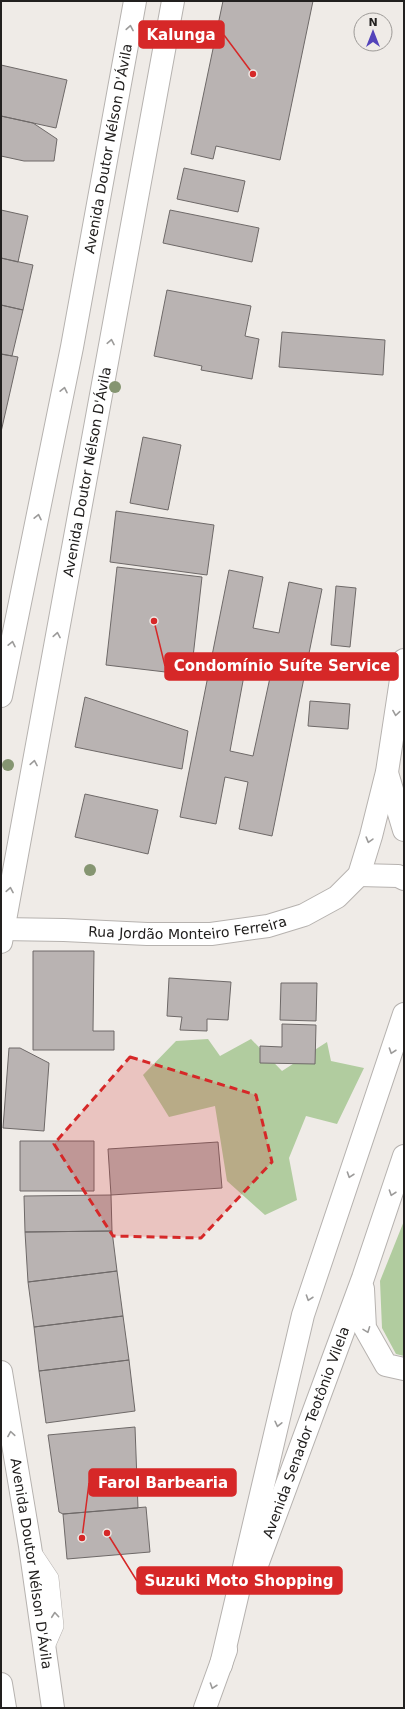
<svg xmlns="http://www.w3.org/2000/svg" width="405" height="1709" font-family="'DejaVu Sans',sans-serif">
<rect width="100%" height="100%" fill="#efebe7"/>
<path fill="#b1cc9f" d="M208 1039 220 1056 251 1039 282 1071 327 1042 331 1061 364 1068 337 1124 306 1116 289 1158 297 1200 265 1215 227 1181 215 1106 169 1117 143 1075 176 1041Z
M404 1221V1356L396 1354 382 1328 380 1281Z"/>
<path fill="#b9b3b2" stroke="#6e6968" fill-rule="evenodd" d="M223 1H313L280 160 216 146 213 159 191 154Z
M1 65 67 80 56 128 1 116Z
M1 116 33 123 57 139 54 161H24L1 156Z
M184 168 245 181 238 212 177 199Z
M1 210 28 216 18 262 1 258Z
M170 210 259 228 252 262 163 243Z
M1 258 33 265 23 310 1 305Z
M167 290 251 306 245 336 259 339 252 379 201 370 202 366 154 356Z
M1 305 23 310 12 356 1 354Z
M282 332 385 340 383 375 279 367Z
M1 354 18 357 1 432Z
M143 437 181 445 168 510 130 503Z
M116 511 214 525 207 575 110 562Z
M117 567 202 577 191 675 106 665Z
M229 570 263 577 253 628 279 633 289 582 322 589 272 836 239 829 248 782 225 777 216 824 180 817ZM248 654 274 659 253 756 230 751Z
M336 586 356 588 350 647 331 645Z
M85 697 188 731 182 769 75 747Z
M310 701 350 704 348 729 308 726Z
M85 794 158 810 148 854 75 837Z
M33 951H94L93 1031H114V1050H33Z
M169 978 231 982 228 1020 207 1019V1031L180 1030 182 1017 167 1016Z
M281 983H317L316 1021 280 1020Z
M282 1024 316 1025 315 1064 260 1063V1046L282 1047Z
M9 1048H20L49 1063 44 1131 3 1128Z
M20 1141H94V1191H20Z
M218 1142 222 1188 111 1195 108 1149Z
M111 1195 112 1231 25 1232 24 1196Z
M112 1231 117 1271 28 1282 25 1232Z
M117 1271 123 1316 34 1327 28 1282Z
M123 1316 129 1360 39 1371 34 1327Z
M129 1360 135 1411 46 1423 39 1371Z
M135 1427 138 1508 63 1514 59 1512 48 1435Z
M146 1507 150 1552 67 1559 63 1514Z"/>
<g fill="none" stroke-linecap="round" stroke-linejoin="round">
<g stroke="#b6b2af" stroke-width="16">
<path id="service" d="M33 1551 51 1578 56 1626 46 1649"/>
</g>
<g stroke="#b6b2af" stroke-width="24">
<g id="minor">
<path d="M387 773 404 830"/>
<path d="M359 875 398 876 404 879"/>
<path id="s1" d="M1 929 64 930 147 934H211L268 926 304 915 337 897 359 875 371 836 387 772 404 660"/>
</g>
</g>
<g stroke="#b6b2af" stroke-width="24">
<g id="primary">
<path id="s2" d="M1 696 72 347 135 1"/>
<path id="s3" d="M1 942 173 1"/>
<path id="s4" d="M1 1372 30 1546 53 1708"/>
<path d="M1 1684 5 1708"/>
</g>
</g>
<g stroke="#b6b2af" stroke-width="24">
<g id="trunk">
<path d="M363 1289 365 1328 386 1365 404 1369"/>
<path id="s5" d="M254 1573 363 1278 404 1156"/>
<path d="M221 1665 303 1315 404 1014"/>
<path d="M205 1708 226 1650"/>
</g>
</g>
<use href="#service" stroke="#fff" stroke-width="15"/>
<use href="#minor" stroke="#fff" stroke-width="22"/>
<use href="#primary" stroke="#fff" stroke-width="22"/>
<use href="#trunk" stroke="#fff" stroke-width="22"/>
</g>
<g fill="#859571">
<circle cx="115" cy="387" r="6"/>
<circle cx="8" cy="765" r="6"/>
<circle cx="90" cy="870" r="6"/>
</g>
<defs><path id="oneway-chevron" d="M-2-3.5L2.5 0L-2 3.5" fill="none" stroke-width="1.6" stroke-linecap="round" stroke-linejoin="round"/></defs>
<g stroke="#9c9b9a">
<use href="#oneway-chevron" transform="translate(130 28) rotate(-80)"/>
<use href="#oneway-chevron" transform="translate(111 342) rotate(-79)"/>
<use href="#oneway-chevron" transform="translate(64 390) rotate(-78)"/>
<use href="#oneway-chevron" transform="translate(38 517) rotate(-78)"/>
<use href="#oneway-chevron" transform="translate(57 635) rotate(-80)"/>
<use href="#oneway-chevron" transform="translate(12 644) rotate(-78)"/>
<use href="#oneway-chevron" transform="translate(396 713) rotate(99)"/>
<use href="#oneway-chevron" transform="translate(34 763) rotate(-80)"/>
<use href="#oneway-chevron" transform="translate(369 840) rotate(106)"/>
<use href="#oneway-chevron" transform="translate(10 890) rotate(-80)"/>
<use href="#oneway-chevron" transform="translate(392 1051) rotate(109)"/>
<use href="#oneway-chevron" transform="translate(350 1175) rotate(109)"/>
<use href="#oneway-chevron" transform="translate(392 1193) rotate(109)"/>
<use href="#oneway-chevron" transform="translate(309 1298) rotate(109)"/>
<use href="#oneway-chevron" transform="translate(367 1330) rotate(69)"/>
<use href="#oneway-chevron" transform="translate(278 1424) rotate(103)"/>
<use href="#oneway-chevron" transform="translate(11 1434) rotate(-99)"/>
<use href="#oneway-chevron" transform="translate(55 1615) rotate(-95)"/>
<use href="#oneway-chevron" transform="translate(213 1686) rotate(109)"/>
</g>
<path fill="#d62828" fill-opacity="0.2" stroke="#d62828" stroke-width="3" stroke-dasharray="8 5" stroke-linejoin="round" d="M130 1057 256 1095 272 1162 201 1238 113 1236 54 1144Z"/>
<g text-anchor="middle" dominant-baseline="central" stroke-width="3.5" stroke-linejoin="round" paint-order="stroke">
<g font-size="14" fill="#22201f" stroke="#efebe7">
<text stroke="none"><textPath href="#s2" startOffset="558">Avenida Doutor Nélson D'Ávila</textPath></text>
<text stroke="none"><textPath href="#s3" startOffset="478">Avenida Doutor Nélson D'Ávila</textPath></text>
<text stroke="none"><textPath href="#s1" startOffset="187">Rua Jordão Monteiro Ferreira</textPath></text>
<text stroke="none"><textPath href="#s5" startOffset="150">Avenida Senador Teotônio Vilela</textPath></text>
<text stroke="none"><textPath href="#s4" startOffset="194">Avenida Doutor Nélson D'Ávila</textPath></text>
</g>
</g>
<path fill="none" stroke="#d62828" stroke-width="1.5" d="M253 74L224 35M154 621L165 666M82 1538L89 1483M107 1533L137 1581"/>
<g fill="#d62828" stroke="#efebe7" stroke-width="1.5">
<circle cx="253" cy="74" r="4"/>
<circle cx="154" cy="621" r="4"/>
<circle cx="82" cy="1538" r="4"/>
<circle cx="107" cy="1533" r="4"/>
</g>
<g fill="#d62828" stroke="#d62828" stroke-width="1.5">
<rect x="139" y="21" width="85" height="27" rx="4"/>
<rect x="165" y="653" width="233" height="27" rx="4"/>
<rect x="89" y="1469" width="147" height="27" rx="4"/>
<rect x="137" y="1567" width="205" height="27" rx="4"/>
</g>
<g font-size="15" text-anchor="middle" font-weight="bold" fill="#fff">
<text x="181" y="40">Kalunga</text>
<text x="282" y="671">Condomínio Suíte Service</text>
<text x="163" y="1488">Farol Barbearia</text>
<text x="239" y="1586">Suzuki Moto Shopping</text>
</g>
<rect width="405" height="1709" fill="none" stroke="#22201f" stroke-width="4"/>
<g transform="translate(373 32)"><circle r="19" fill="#efebe7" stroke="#9d9a97"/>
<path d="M0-3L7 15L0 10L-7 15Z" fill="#5343ba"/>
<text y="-6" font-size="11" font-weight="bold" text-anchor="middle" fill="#22201f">N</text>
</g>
</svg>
